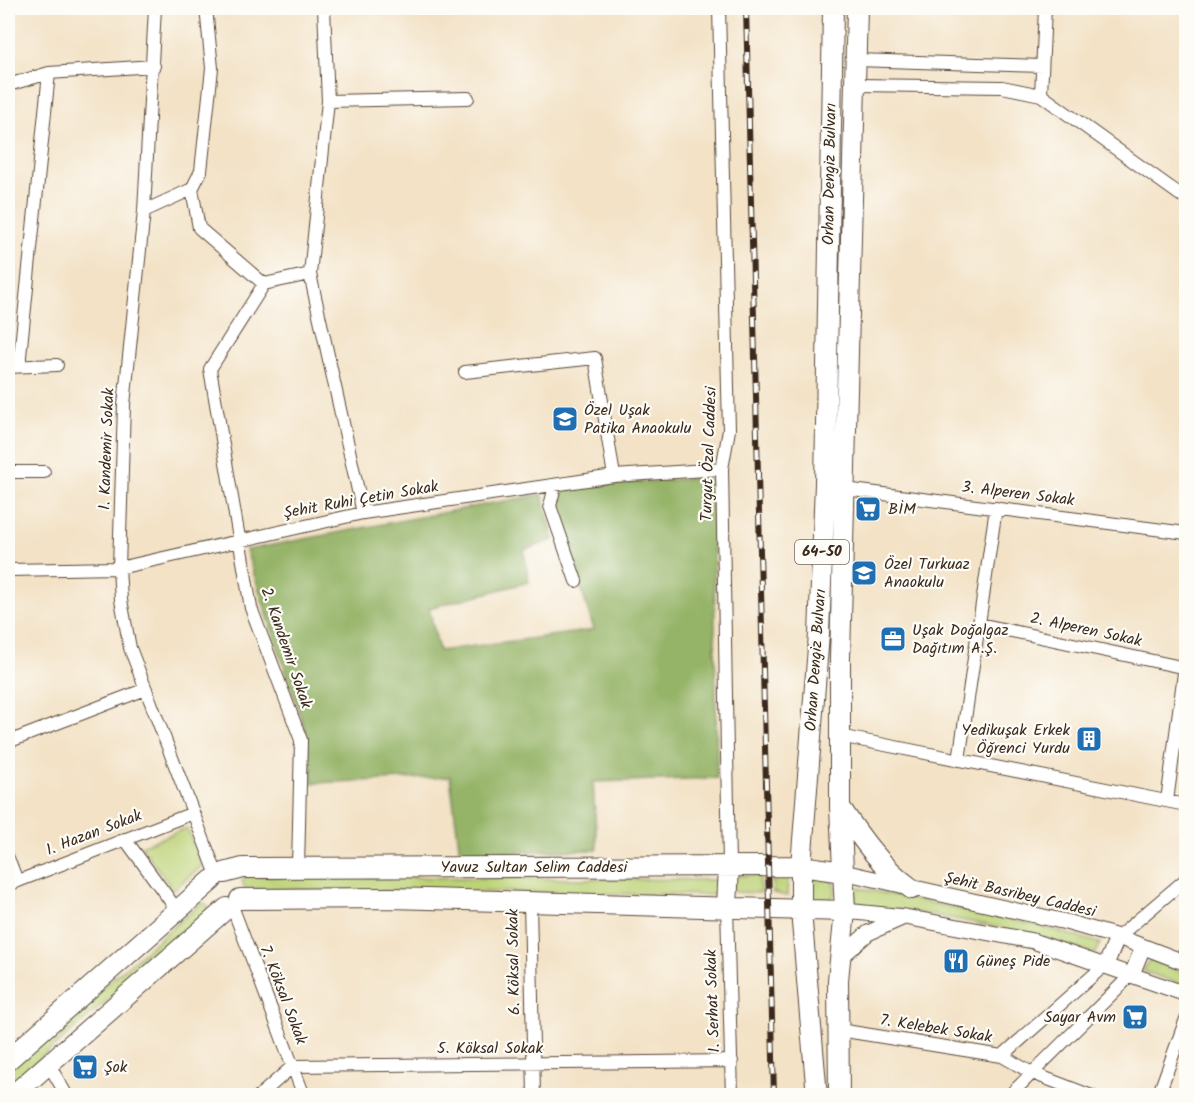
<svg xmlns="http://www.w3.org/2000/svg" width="1194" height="1103" font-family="Kalam,sans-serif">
<rect width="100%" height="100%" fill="#fdfcf7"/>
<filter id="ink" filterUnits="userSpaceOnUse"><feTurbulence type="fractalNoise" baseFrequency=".0167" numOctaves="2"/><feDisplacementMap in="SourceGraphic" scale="12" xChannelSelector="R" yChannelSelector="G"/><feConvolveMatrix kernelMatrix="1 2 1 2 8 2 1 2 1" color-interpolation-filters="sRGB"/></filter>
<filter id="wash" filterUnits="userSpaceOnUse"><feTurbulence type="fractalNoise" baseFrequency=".008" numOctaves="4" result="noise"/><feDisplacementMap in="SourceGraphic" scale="24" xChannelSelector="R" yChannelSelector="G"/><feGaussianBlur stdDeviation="1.35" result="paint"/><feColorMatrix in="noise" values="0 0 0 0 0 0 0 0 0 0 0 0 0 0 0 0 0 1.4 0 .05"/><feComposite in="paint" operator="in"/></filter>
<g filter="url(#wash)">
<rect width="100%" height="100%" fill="#f3e2c6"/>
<path fill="#bcd276" stroke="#7c7e4a" stroke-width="1.5" d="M187 828 202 866 173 890 141 846Z
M760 875V893L733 892 735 876Z
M788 875 787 896 773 893V876Z
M809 889a13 13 0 1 1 26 0a13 13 0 1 1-26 0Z
M247 876 720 880V895L245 889 242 880Z
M855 887 1036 925 1100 943 1096 954C1017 929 938 913 855 905Z
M205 903 209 908 208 914 8 1086V1068L200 904Z
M1150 959 1186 974V986L1143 971Z"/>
<path fill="#95b467" stroke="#686f42" stroke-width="1.5" d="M705 477 713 486 717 778 593 782 597 850 460 853 450 777 313 783 306 733 246 550 542 494 554 540 524 550 529 582 429 608 439 651 594 630 556 507 564 488Z"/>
</g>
<g filter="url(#ink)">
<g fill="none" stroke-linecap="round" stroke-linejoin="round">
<g stroke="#574637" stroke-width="14">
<path id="minor" d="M155 8 144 211 124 405 119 568 121 600 130 648 217 875
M719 8 729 430 722 469 729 866
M856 60 1042 66
M8 85 49 73 154 66
M856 85 1002 87 1041 95 1186 199
M1041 95 1045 8
M328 101 468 98
M192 189 199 228 264 284
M144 211 192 189 201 171 212 68 206 8
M310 274 363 513
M19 366 49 73
M8 367 57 365
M465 372 595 358 614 476
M8 472H44
M555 486 550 506 576 581
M845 489 1186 533
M8 570 119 568 363 513 614 476 722 469
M979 624 1186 668
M840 736 1186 805
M8 742 146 689
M959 760 996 508
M1167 801 1186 658
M125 839 177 910
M8 858 17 881
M298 868 301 740 251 608 210 369 264 284 310 274 328 101 324 8
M8 885 193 813
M530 901 534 1096
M232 906 304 1096
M727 906 732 1096
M1118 937 1186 879
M839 1030 1002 1056 1032 1073 1092 1096
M1002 1056 1106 964
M48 1063 67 1096
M259 1096 293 1066 732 1061
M1009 1096 1132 974
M1158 1096 1186 1019"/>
</g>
<g stroke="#574637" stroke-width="17">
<path id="tertiary" d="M843 872 1066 922 1118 937 1186 963
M845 911 905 917 1033 941 1186 994
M840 958 868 933 902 918
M1106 964 1118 937
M1132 974 1143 947"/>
</g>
<g stroke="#574637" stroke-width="22">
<path id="primary" d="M840 807C861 838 881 867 912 889
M224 873 243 868 801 866 843 872
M240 899 391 898 845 911
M727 906 729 866
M8 1060 212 880
M12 1096 227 908
M817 1096 801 911V866L819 634 825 484 833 8
M839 1096 838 980 845 911 840 807V658L857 8"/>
</g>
<use href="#minor" stroke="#fff" stroke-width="12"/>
<use href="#tertiary" stroke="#fff" stroke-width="15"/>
<use href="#primary" stroke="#fff" stroke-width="20"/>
<g stroke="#3b2a1e" stroke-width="6">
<path id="rail" d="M746 8 774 1096"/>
</g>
<use href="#rail" stroke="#fdfcf7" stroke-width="4" stroke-dasharray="11" stroke-linecap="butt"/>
</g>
</g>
<defs>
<g id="school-square" transform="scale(1.35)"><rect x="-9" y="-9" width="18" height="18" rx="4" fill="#1f6fb2" stroke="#fdfcf7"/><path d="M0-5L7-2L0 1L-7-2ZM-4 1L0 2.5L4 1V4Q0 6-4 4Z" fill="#fff"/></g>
<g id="supermarket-square" transform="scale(1.35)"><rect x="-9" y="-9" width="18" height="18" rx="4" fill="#1f6fb2" stroke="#fdfcf7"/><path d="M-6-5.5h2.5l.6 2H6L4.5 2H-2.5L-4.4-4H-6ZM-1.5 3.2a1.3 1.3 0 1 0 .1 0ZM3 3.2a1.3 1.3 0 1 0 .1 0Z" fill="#fff"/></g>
<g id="office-square" transform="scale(1.35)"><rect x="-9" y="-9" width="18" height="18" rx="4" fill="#1f6fb2" stroke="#fdfcf7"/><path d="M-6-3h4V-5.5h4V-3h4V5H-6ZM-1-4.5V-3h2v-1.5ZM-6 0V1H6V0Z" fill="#fff"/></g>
<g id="building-square" transform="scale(1.35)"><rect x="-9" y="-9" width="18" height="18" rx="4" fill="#1f6fb2" stroke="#fdfcf7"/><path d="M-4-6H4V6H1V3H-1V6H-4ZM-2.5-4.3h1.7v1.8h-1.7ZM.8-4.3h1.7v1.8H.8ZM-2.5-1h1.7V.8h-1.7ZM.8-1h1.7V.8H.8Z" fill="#fff"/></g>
<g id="restaurant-square" transform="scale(1.35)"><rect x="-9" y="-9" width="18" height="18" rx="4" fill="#1f6fb2" stroke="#fdfcf7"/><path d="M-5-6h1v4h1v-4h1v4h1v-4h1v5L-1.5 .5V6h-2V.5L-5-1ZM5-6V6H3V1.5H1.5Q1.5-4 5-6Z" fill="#fff"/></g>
</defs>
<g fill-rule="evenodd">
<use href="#school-square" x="565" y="419"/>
<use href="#supermarket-square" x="868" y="509"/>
<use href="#school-square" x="864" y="573"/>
<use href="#office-square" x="893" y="639"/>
<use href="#building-square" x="1089" y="739"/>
<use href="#restaurant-square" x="956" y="961"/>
<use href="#supermarket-square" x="1135" y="1017"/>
<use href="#supermarket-square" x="85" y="1067"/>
</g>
<g text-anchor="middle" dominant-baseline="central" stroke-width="4.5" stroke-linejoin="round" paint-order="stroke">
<rect fill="#fdfcf7" stroke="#75695f" stroke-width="1.5" x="795" y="540" width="54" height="24" rx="4.5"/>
<g font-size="15" font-weight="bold" fill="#3b2a1e">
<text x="822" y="552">64-50</text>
</g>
<g font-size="16" fill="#3b2a1e" stroke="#fdfcf7">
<text transform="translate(830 174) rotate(-89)">Orhan Dengiz Bulvarı</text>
<text transform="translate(107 449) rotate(-88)">1. Kandemir Sokak</text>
<text transform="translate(709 454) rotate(-88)">Turgut Özal Caddesi</text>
<text transform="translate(1018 494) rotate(7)">3. Alperen Sokak</text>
<text transform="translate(361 500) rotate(-10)">Şehit Ruhi Çetin Sokak</text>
<text transform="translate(1086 630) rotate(12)">2. Alperen Sokak</text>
<text transform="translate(286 648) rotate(71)">2. Kandemir Sokak</text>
<text transform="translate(816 660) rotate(-86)">Orhan Dengiz Bulvarı</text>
<text transform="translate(94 833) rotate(-21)">1. Hazan Sokak</text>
<text x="534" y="867">Yavuz Sultan Selim Caddesi</text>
<text transform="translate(1020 895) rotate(13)">Şehit Basribey Caddesi</text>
<text transform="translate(514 962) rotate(-91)">6. Köksal Sokak</text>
<text transform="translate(283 995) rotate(69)">7. Köksal Sokak</text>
<text transform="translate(713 1001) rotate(-92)">1. Serhat Sokak</text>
<text transform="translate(936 1029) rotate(9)">7. Kelebek Sokak</text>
<text x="490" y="1048">5. Köksal Sokak</text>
</g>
<g font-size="16" fill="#3b2a1e" stroke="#fdfcf7" text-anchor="start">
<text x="584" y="410">Özel Uşak<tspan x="584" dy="18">Patika Anaokulu</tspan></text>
<text x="888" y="509">BİM</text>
<text x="884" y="564">Özel Turkuaz<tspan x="884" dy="18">Anaokulu</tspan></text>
<text x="912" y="630">Uşak Doğalgaz<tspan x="912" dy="18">Dağıtım A.Ş.</tspan></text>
<text x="1070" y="730" text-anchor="end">Yedikuşak Erkek<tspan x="1070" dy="18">Öğrenci Yurdu</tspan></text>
<text x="976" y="961">Güneş Pide</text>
<text x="1116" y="1017" text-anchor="end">Sayar Avm</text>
<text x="104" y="1067">Şok</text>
</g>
</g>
<rect width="1194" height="1103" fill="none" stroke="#fdfcf7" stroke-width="30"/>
</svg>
